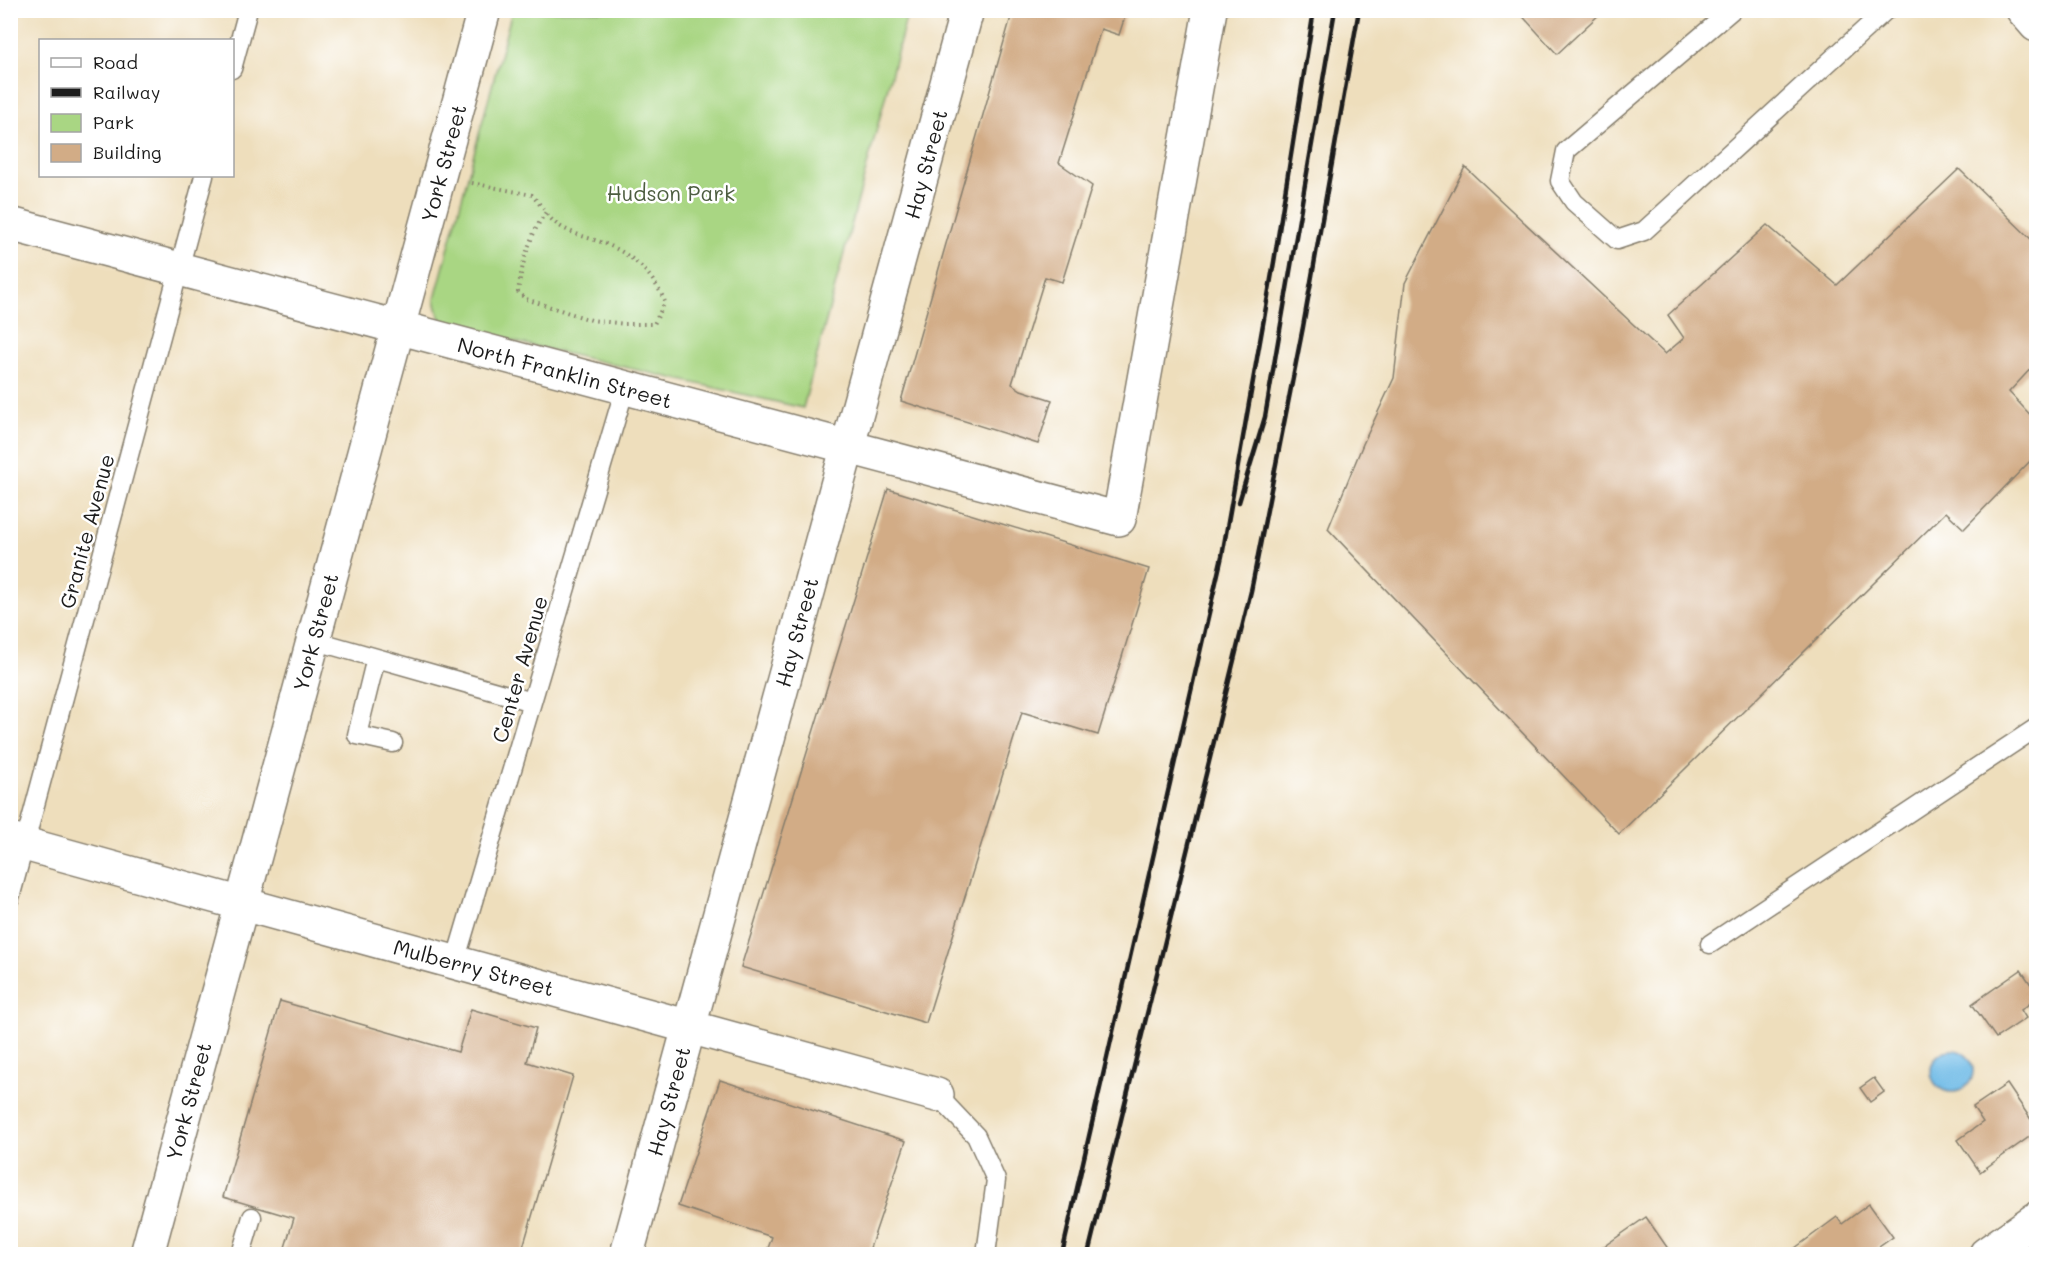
<svg xmlns="http://www.w3.org/2000/svg" width="2047" height="1265" font-family="Mali,sans-serif">
<rect width="100%" height="100%" fill="#fff"/>
<filter id="ink" filterUnits="userSpaceOnUse"><feTurbulence type="fractalNoise" baseFrequency=".0167" numOctaves="2"/><feDisplacementMap in="SourceGraphic" scale="12" xChannelSelector="R" yChannelSelector="G"/><feConvolveMatrix kernelMatrix="1 2 1 2 8 2 1 2 1" color-interpolation-filters="sRGB"/></filter>
<filter id="wash" filterUnits="userSpaceOnUse"><feTurbulence type="fractalNoise" baseFrequency=".008" numOctaves="4" result="noise"/><feDisplacementMap in="SourceGraphic" scale="24" xChannelSelector="R" yChannelSelector="G"/><feGaussianBlur stdDeviation="1.35" result="paint"/><feColorMatrix in="noise" values="0 0 0 0 0 0 0 0 0 0 0 0 0 0 0 0 0 1.4 0 .05"/><feComposite in="paint" operator="in"/></filter>
<g filter="url(#wash)">
<rect width="100%" height="100%" fill="#eedebc"/>
<path fill="#a9d683" stroke="#627950" stroke-width="1.5" d="M512 11H908L803 408 481 334C451 329 441 333 435 299Z"/>
<path fill="#6cb9e6" stroke="#446a81" stroke-width="1.5" d="M1931 1071a21 21 0 1 1 42 0a21 21 0 1 1-42 0Z"/>
<g id="blocks">
<path fill="#d2ac86" d="M1013 10H1127L1119 35 1101 29 1059 163 1092 186 1062 282 1045 277 1012 384 1021 390 1052 400 1038 444 901 401Z
M1517 10H1604L1557 54Z
M1465 167 1665 354 1684 338 1668 315 1767 225 1837 285 1959 169 2036 244V363L2009 392 2036 421V455L1964 529 1946 512 1619 834 1328 529 1363 444 1394 378 1405 283Z
M888 489 1149 569 1098 735 1022 712 926 1023 741 967Z
M2021 970 2036 992V999L2021 1010 2026 1018 1996 1038 1972 1004Z
M280 1001 458 1052 471 1009 536 1028 527 1062 573 1076 521 1254H283L294 1218 223 1197Z
M1874 1078 1884 1092 1870 1102 1860 1088Z
M720 1080 906 1141 868 1254H766L772 1237 678 1206Z
M2007 1084 2036 1127V1132L1980 1172 1958 1140 1983 1122 1973 1107Z
M1869 1204 1893 1237 1869 1254H1794L1791 1251 1837 1217 1842 1224Z
M1646 1217 1671 1253 1669 1254H1593Z"/>
</g>
</g>
<g filter="url(#ink)">
<use href="#blocks" fill-opacity="0" stroke="#857d6c" stroke-width="1.5"/>
<g fill="none" stroke-linecap="round" stroke-linejoin="round">
<g stroke="#857d6c" stroke-width="21">
<path id="lane" d="M1732 10 1566 151 1560 181 1574 202 1617 240 1644 231 1886 10
M232 69 248 10
M313 640 532 702
M376 658 357 735 393 743
M10 898 204 176
M1710 944 2036 728
M455 962 625 388
M937 1095 976 1136 996 1180 986 1254
M241 1254 252 1217"/>
</g>
<g stroke="#857d6c" stroke-width="36">
<path id="street" d="M2023 10 2036 25
M10 224 1119 519 1210 10
M10 840 937 1095
M147 1254 484 10
M627 1254 967 10
M1986 1254 2036 1219"/>
</g>
<path stroke="#857d6c" stroke-width="4" stroke-dasharray="1.5 4.5" stroke-linecap="butt" d="M472 183 532 195 546 212C529 236 522 264 518 292L526 299 591 320 625 324H654L665 302C654 275 633 255 606 244 586 236 557 232 546 212"/>
<use href="#lane" stroke="#fff" stroke-width="18"/>
<use href="#street" stroke="#fff" stroke-width="33"/>
<path stroke="#1c1c1c" stroke-width="4.5" d="M1239 502 1265 417 1335 10
M1062 1254 1222 556 1274 262 1314 10
M1088 1254 1251 591 1303 327 1359 10"/>
</g>
</g>
<g text-anchor="middle" dominant-baseline="central" stroke-width="5" stroke-linejoin="round" paint-order="stroke">
<g font-size="21" fill="#1c1c1c" stroke="#fff">
<text transform="translate(443 163) rotate(-75)">York Street</text>
<text transform="translate(925 164) rotate(-75)">Hay Street</text>
<text transform="translate(565 372) rotate(15)">North Franklin Street</text>
<text transform="translate(86 531) rotate(-75)">Granite Avenue</text>
<text transform="translate(315 632) rotate(-75)">York Street</text>
<text transform="translate(796 632) rotate(-75)">Hay Street</text>
<text transform="translate(519 669) rotate(-74)">Center Avenue</text>
<text transform="translate(474 967) rotate(15)">Mulberry Street</text>
<text transform="translate(188 1101) rotate(-75)">York Street</text>
<text transform="translate(668 1101) rotate(-75)">Hay Street</text>
</g>
<g font-size="21" fill="#4d5d40" stroke="#fff">
<text x="671" y="192">Hudson Park</text>
</g>
</g>
<rect width="2047" height="1265" fill="none" stroke="#fff" stroke-width="36"/>
<rect x="39" y="39" width="195" height="138" fill="#ffffff" stroke="#a4a4a4" stroke-width="1.5"/>
<rect x="51" y="58" width="30" height="9" fill="#ffffff" stroke="#a4a4a4" stroke-width="1.5"/>
<text x="93" y="69" font-size="18" fill="#1c1c1c">Road</text>
<rect x="51" y="88" width="30" height="9" fill="#1c1c1c" stroke="#a4a4a4" stroke-width="1.5"/>
<text x="93" y="99" font-size="18" fill="#1c1c1c">Railway</text>
<rect x="51" y="114" width="30" height="18" fill="#a9d683" stroke="#a4a4a4" stroke-width="1.5"/>
<text x="93" y="129" font-size="18" fill="#1c1c1c">Park</text>
<rect x="51" y="144" width="30" height="18" fill="#d2ac86" stroke="#a4a4a4" stroke-width="1.5"/>
<text x="93" y="159" font-size="18" fill="#1c1c1c">Building</text>
</svg>
